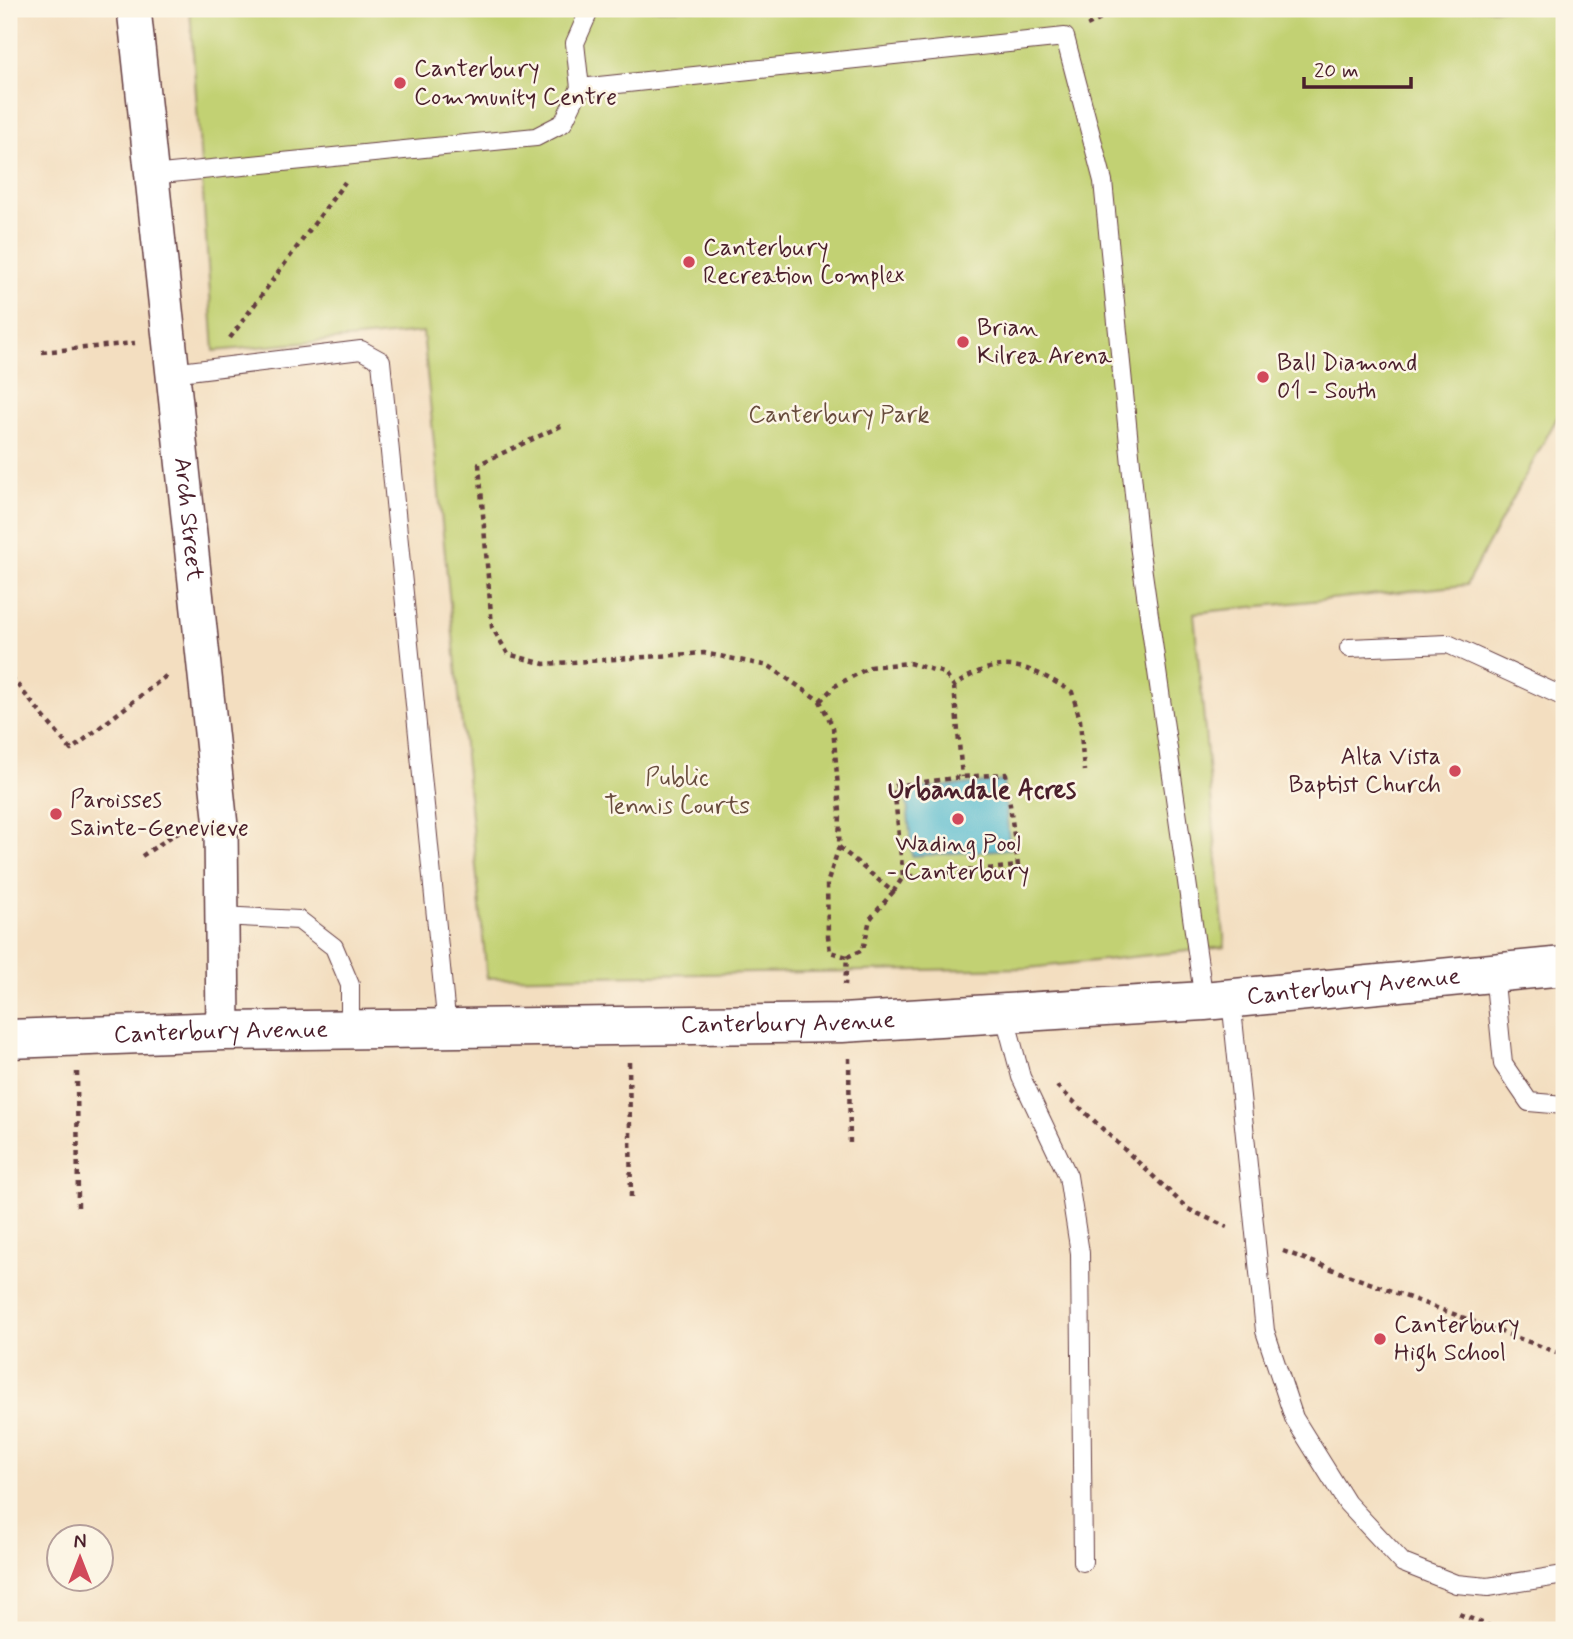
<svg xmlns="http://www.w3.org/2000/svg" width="1573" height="1639" font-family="Mynerve,sans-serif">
<rect width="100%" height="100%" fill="#fcf5e5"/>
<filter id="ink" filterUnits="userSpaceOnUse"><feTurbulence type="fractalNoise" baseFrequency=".0143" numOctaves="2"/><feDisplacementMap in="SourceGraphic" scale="14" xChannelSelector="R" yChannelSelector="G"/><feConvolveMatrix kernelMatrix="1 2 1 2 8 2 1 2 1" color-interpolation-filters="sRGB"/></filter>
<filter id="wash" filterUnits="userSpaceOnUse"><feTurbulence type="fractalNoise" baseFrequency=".00686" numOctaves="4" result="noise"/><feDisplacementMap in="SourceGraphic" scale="28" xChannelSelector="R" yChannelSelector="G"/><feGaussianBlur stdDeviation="1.57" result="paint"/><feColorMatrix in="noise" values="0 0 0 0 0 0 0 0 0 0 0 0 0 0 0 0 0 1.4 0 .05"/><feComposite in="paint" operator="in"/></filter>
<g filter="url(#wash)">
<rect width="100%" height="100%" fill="#f3dec0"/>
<path fill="#c2d173" stroke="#86784f" stroke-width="2" d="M190 9H1551L1564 44V405L1466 585 1194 613 1225 947 1029 968 487 978 423 332 214 351Z"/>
<path fill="#52bacf" stroke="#4e6c7d" stroke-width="2" d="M1003 781 1010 849 912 856 906 790Z"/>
</g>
<g filter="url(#ink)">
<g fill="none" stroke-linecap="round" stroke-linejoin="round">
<g stroke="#633c41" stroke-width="20">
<path id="service" d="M580 88 575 43 590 9
M151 175 536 137 563 123 580 88 1065 37 1103 181 1139 545 1204 1001
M172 373 361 350 381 361 447 1028
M1349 648 1448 644 1564 697
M222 916 299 920 334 947 350 985V1029
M1494 972 1503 1064 1529 1102 1564 1105
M1231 999 1265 1331 1294 1418 1347 1503 1403 1563 1456 1584 1488 1587 1564 1575
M1004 1013 1021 1077 1068 1176 1080 1253 1083 1562"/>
</g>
<g stroke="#633c41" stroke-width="36">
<g id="minor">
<path id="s1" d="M134 9 221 826 223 1031"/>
</g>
</g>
<g stroke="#633c41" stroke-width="41">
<g id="tertiary">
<path id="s2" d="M9 1039 223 1031 842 1023 1204 1001 1564 966"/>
</g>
</g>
<path stroke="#633c41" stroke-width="4.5" stroke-dasharray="5 5" stroke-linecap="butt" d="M1087 26 1121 9
M230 338 345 182
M42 352 135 343
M561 426 479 464 492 627 508 654 544 664 704 653 769 666 820 701 833 727 840 812 839 847 827 884 828 936 830 952 847 957 845 985
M11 677 71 750 166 676
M954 686 962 777
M820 701 835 686 870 667 909 663 944 673 954 686C1000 653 1027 664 1072 692L1080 720 1084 771
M839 847 893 892 870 919 863 950 847 957
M142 856 181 830
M893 892 903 877 894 786 962 777 1006 774 1018 866 903 877
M849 1058 850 1148
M629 1062 631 1200
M77 1072 78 1209
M1057 1086 1188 1209 1227 1227
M1283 1251 1564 1355
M1459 1614 1500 1630"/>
<use href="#service" stroke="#fff" stroke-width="18"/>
<use href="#minor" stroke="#fff" stroke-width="33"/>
<use href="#tertiary" stroke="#fff" stroke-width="38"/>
</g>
</g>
<g fill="#d1495b" stroke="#fcf5e5" stroke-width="2.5">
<circle cx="400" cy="83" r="7"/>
<circle cx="689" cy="262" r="7"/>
<circle cx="963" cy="342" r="7"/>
<circle cx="1263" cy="377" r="7"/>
<circle cx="1455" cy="771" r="7"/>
<circle cx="56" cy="814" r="7"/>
<circle cx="958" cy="819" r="7"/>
<circle cx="1380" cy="1339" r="7"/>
</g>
<g text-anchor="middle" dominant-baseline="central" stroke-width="5" stroke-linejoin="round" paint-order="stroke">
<g font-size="24" fill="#4a1f2b" stroke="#fcf5e5" text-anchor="start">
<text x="414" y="69">Canterbury<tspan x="414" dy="28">Community Centre</tspan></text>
<text x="703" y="248">Canterbury<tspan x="703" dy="28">Recreation Complex</tspan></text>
<text x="977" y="328">Brian<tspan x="977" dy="28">Kilrea Arena</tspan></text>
<text x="1277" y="363">Ball Diamond<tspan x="1277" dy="28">01 - South</tspan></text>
<text x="1441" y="757" text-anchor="end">Alta Vista<tspan x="1441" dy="28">Baptist Church</tspan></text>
<text x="70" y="800">Paroisses<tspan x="70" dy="28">Sainte-Genevieve</tspan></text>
<text x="958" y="844" text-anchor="middle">Wading Pool<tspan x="958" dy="28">- Canterbury</tspan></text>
<text x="1394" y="1325">Canterbury<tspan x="1394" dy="28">High School</tspan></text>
</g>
<g font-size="24" fill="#684c3d" stroke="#fcf5e5">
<text x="839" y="415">Canterbury Park</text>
<text x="677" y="778">Public<tspan x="677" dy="28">Tennis Courts</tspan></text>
</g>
<g font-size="24" fill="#4a1f2b" stroke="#fcf5e5">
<text stroke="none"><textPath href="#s1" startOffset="513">Arch Street</textPath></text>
<text stroke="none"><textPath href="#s2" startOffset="1346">Canterbury Avenue</textPath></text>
<text stroke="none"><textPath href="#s2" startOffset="779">Canterbury Avenue</textPath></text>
<text stroke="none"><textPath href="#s2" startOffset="212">Canterbury Avenue</textPath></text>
</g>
<g font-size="26" font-weight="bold" fill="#4a1f2b" stroke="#fcf5e5">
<text x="982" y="791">Urbandale Acres</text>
</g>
</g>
<rect width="1573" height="1639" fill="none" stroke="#fcf5e5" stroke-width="35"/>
<g transform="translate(80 1558)"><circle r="33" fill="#fcf5e5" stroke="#b59f9b" stroke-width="2"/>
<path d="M0-5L12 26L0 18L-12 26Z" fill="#d1495b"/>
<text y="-10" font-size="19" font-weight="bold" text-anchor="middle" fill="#4a1f2b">N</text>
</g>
<path d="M1304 77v10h107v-10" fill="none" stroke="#4a1f2b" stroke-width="3.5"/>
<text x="1314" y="77" font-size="21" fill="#4a1f2b" stroke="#fcf5e5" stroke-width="5" paint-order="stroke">20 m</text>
</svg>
